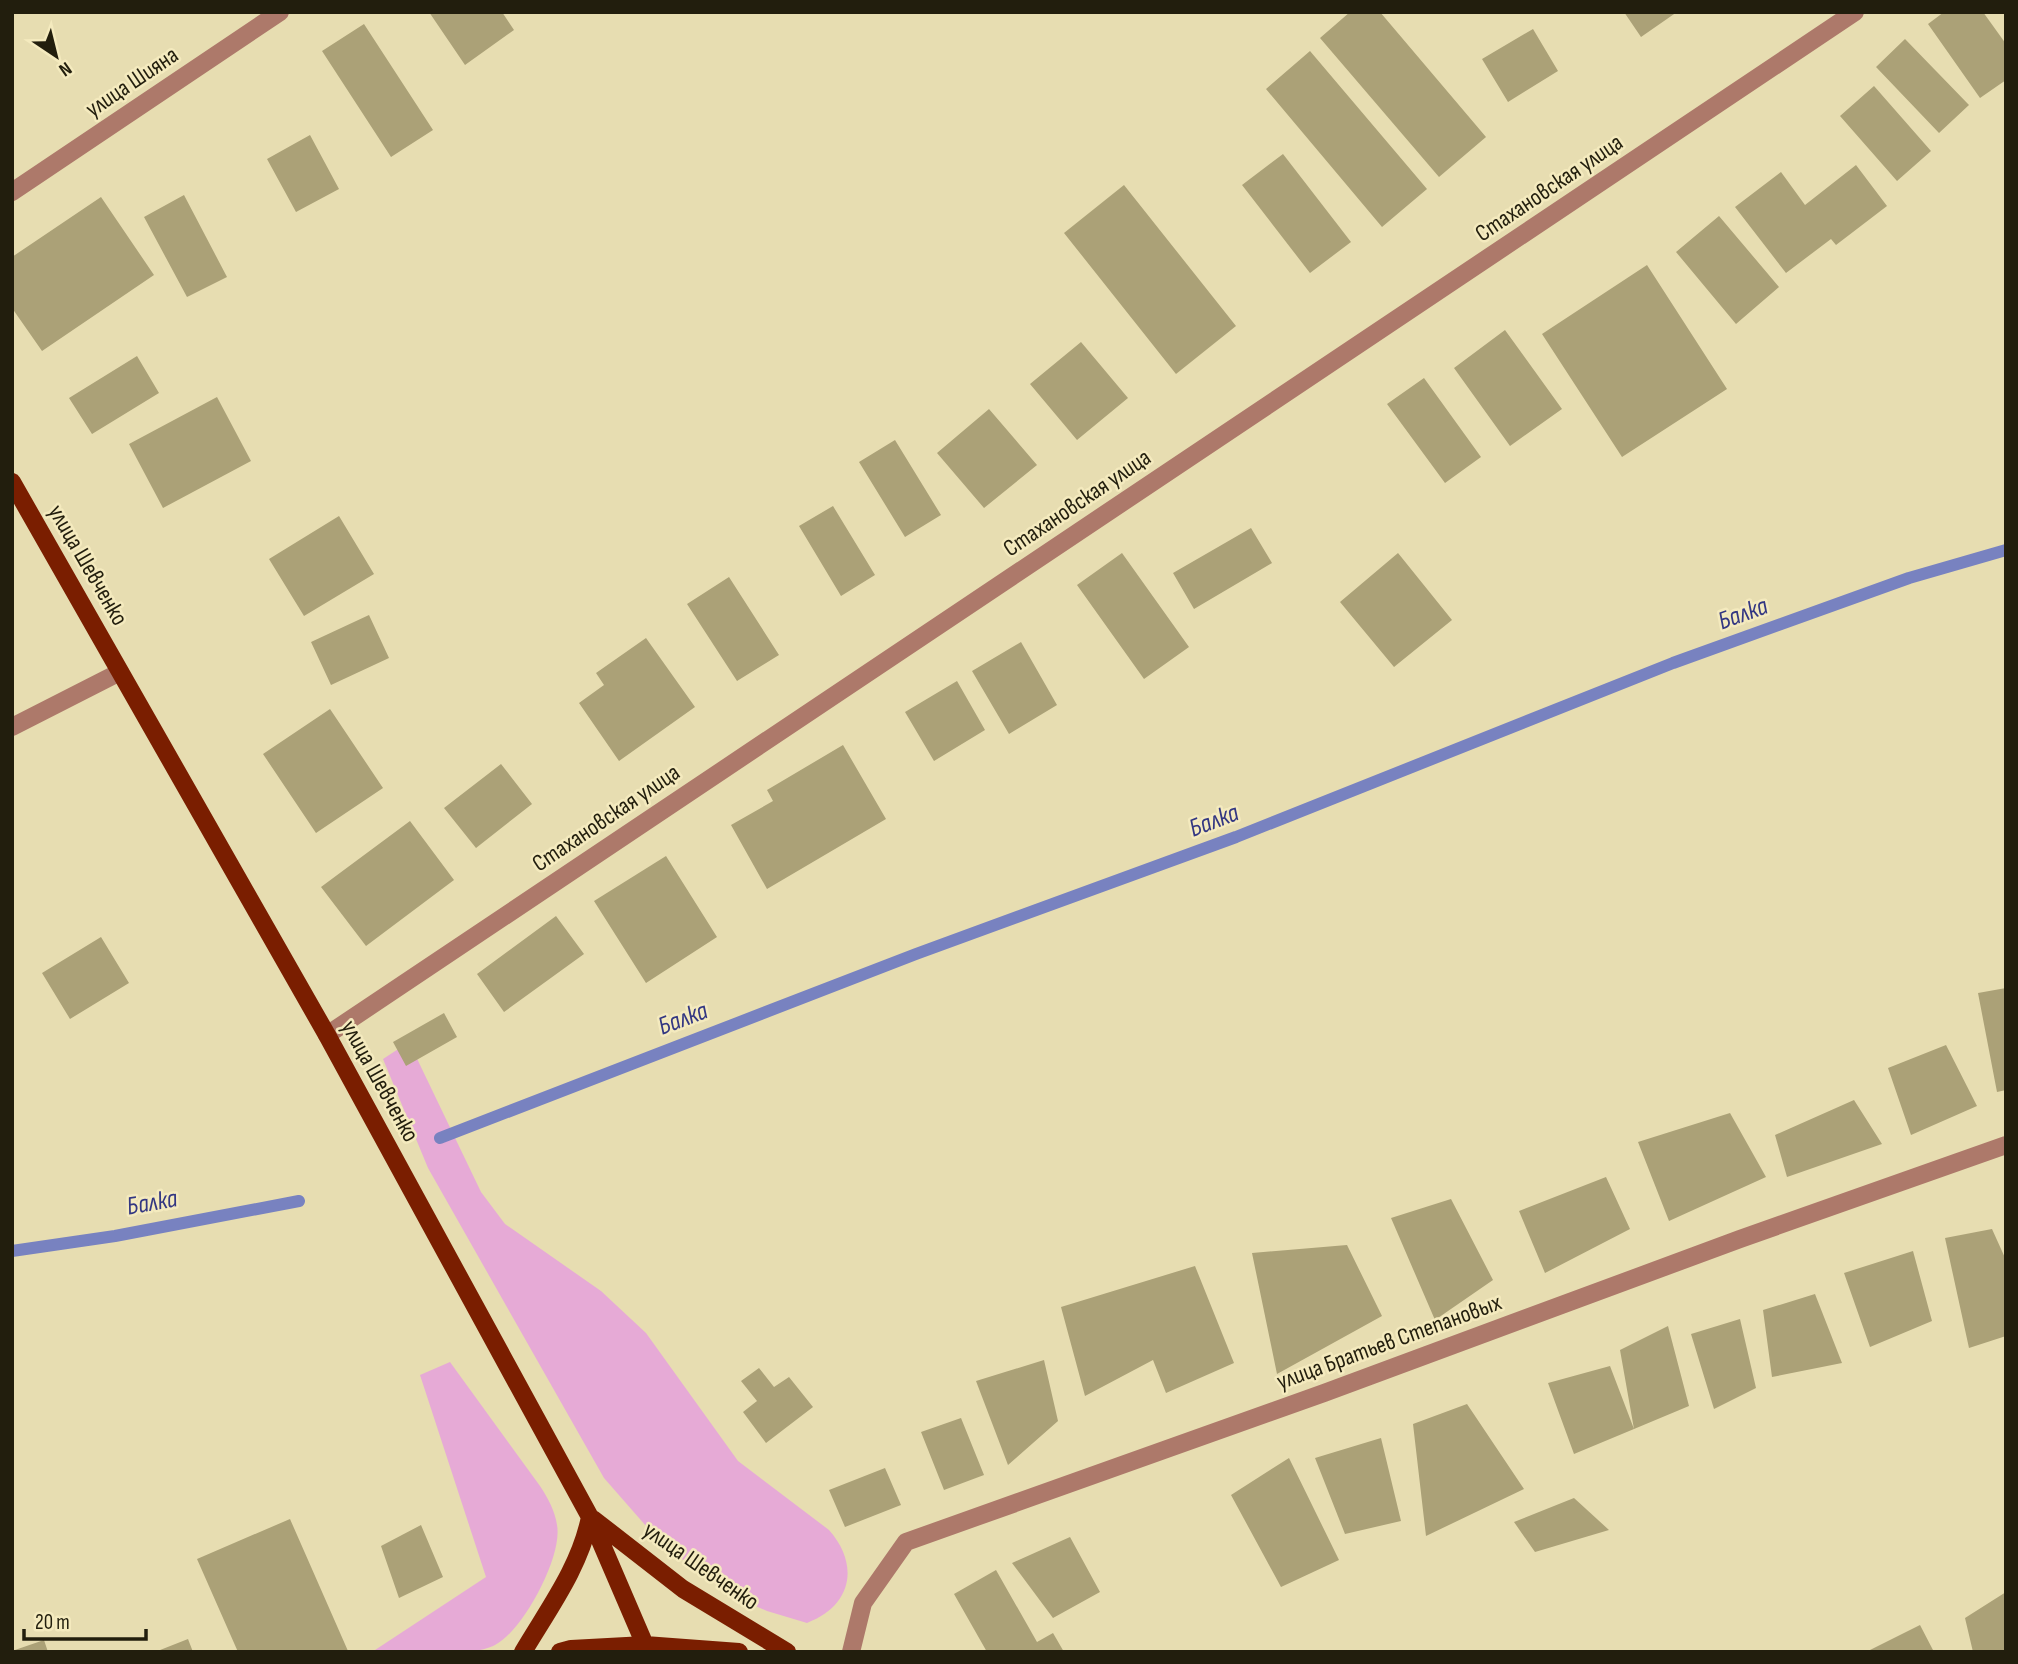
<svg xmlns="http://www.w3.org/2000/svg" width="2018" height="1664" font-family="'Sofia Sans Condensed',sans-serif">
<rect width="100%" height="100%" fill="#e7ddb1"/>
<path fill="#e6aad6" d="M409 1042 481 1192 505 1224 601 1291 646 1333 738 1461 829 1530C860 1565 852 1606 807 1623L767 1611 737 1598 707 1578 660 1542 604 1478 428 1168 383 1059Z
M450 1362 540 1486C548 1498 555 1511 557 1525 563 1556 523 1631 495 1645 471 1658 402 1652 372 1652L486 1577 420 1375Z"/>
<g fill="none" stroke-linecap="round" stroke-linejoin="round">
<path stroke="#7882c0" stroke-width="12" d="M440 1138 916 954 1236 837 1673 663 1909 578 2006 550
M12 1251 115 1236 299 1201"/>
</g>
<path fill="#aba177" d="M429 12H502L514 30 465 65Z
M1350 12H1380L1486 137 1439 177 1320 38Z
M1624 12H1677L1641 37Z
M1944 12H1983L2006 44V80L1980 98 1928 24Z
M364 24 433 130 391 157 322 51Z
M1533 29 1558 71 1508 102 1482 59Z
M1905 39 1969 105 1939 133 1876 67Z
M1310 51 1427 189 1382 227 1266 89Z
M1874 86 1931 151 1897 181 1840 116Z
M310 135 339 189 296 212 267 159Z
M1283 154 1351 242 1310 273 1242 185Z
M1856 165 1887 206 1836 245 1831 239 1786 273 1735 207 1781 172 1805 205Z
M1124 185 1236 326 1176 374 1064 233Z
M184 195 227 277 187 297 144 217Z
M101 197 154 275 42 351 12 308V257Z
M1719 216 1779 287 1736 324 1676 252Z
M1647 265 1727 389 1622 457 1542 334Z
M1505 330 1562 409 1510 446 1454 368Z
M1081 342 1128 398 1077 440 1030 384Z
M137 356 159 393 92 434 69 398Z
M1424 378 1481 457 1445 483 1387 404Z
M217 397 251 461 163 508 129 444Z
M989 409 1037 465 984 508 937 453Z
M895 440 941 515 905 537 859 462Z
M833 506 875 575 841 596 799 526Z
M339 516 374 574 304 616 269 559Z
M1251 528 1272 563 1194 609 1173 573Z
M1122 553 1189 647 1144 679 1077 585Z
M1398 553 1452 620 1394 667 1340 602Z
M729 577 779 655 737 681 687 604Z
M369 615 389 658 331 685 311 642Z
M646 638 695 707 619 761 579 703 604 685 596 673Z
M1021 642 1057 705 1009 734 972 671Z
M957 681 985 730 934 761 905 712Z
M330 709 383 788 316 833 263 754Z
M843 745 886 819 767 889 731 825 773 801 767 790Z
M501 764 532 804 476 848 444 808Z
M410 821 454 880 366 946 321 887Z
M666 856 717 937 646 983 594 901Z
M556 916 584 954 504 1012 477 974Z
M101 937 129 983 70 1019 42 973Z
M2006 988V1090L1997 1092 1978 993Z
M444 1013 457 1037 406 1066 393 1042Z
M1946 1045 1977 1106 1911 1135 1888 1068Z
M1854 1100 1882 1144 1787 1177 1775 1135Z
M1730 1113 1766 1177 1669 1221 1638 1142Z
M1606 1177 1630 1229 1545 1273 1519 1211Z
M1451 1199 1493 1280 1435 1320 1391 1218Z
M1992 1229 2006 1260V1336L1969 1348 1945 1238Z
M1347 1245 1382 1316 1277 1374 1252 1253Z
M1913 1251 1932 1321 1870 1347 1844 1273Z
M1195 1266 1234 1363 1166 1393 1153 1360 1085 1396 1061 1307Z
M1815 1294 1842 1363 1772 1377 1763 1310Z
M1740 1319 1756 1388 1714 1409 1691 1334Z
M1668 1326 1689 1406 1634 1429 1620 1350Z
M1044 1360 1058 1421 1008 1465 976 1381Z
M1610 1366 1634 1429 1574 1454 1548 1383Z
M759 1368 774 1387 789 1377 813 1407 766 1443 743 1412 757 1401 741 1381Z
M1467 1404 1524 1489 1426 1536 1413 1424Z
M961 1418 984 1475 944 1490 921 1432Z
M1381 1438 1401 1521 1345 1534 1315 1458Z
M1289 1458 1339 1560 1281 1587 1231 1495Z
M885 1468 901 1505 845 1527 829 1490Z
M1574 1498 1609 1530 1535 1552 1514 1522Z
M290 1519 348 1651 346 1652H238L197 1559Z
M421 1525 443 1577 399 1598 381 1546Z
M1070 1537 1100 1592 1053 1618 1012 1563Z
M996 1570 1037 1642 1053 1633 1064 1652H987L954 1594Z
M2006 1592V1652H1973L1965 1618Z
M1920 1625 1934 1652H1871L1870 1650Z
M188 1639 193 1652H155Z
M44 1640 48 1652H12V1651Z"/>
<g fill="none" stroke-linecap="round" stroke-linejoin="round">
<path stroke="#ad796a" stroke-width="18" d="M12 192 280 12
M12 727 120 672
M327 1035 1855 12
M851 1652 863 1603 906 1542 1324 1393 1740 1239 2006 1145"/>
<path stroke="#7a1e00" stroke-width="18" d="M12 482 327 1035 590 1517 645 1645
M593 1519 683 1589 787 1652
M523 1652C549 1608 580 1567 590 1517
M560 1652 571 1649 645 1645 739 1652"/>
</g>
<g text-anchor="middle" dominant-baseline="central" stroke-width="5" stroke-linejoin="round" paint-order="stroke">
<g font-size="24" fill="#221e0d" stroke="#f4eabe">
<text transform="translate(132 82) rotate(-34)">улица Шияна</text>
<text transform="translate(1549 188) rotate(-34)">Стахановская улица</text>
<text transform="translate(1077 503) rotate(-34)">Стахановская улица</text>
<text transform="translate(88 565) rotate(60)">улица Шевченко</text>
<text transform="translate(606 818) rotate(-34)">Стахановская улица</text>
<text transform="translate(380 1081) rotate(61)">улица Шевченко</text>
<text transform="translate(1389 1342) rotate(-20)">улица Братьев Степановых</text>
<text transform="translate(701 1566) rotate(35)">улица Шевченко</text>
</g>
<g font-size="26" font-style="italic" fill="#333782" stroke="#f4eabe">
<text transform="translate(1743 614) rotate(-20)">Балка</text>
<text transform="translate(1214 821) rotate(-21)">Балка</text>
<text transform="translate(683 1019) rotate(-21)">Балка</text>
<text transform="translate(152 1203) rotate(-10)">Балка</text>
</g>
</g>
<rect width="2018" height="1664" fill="none" stroke="#221e0d" stroke-width="28"/>
<g transform="translate(56 56) rotate(145)" stroke="#f4eabe" stroke-width="5" paint-order="stroke">
<path d="M0-5L12 26L0 18L-12 26Z" fill="#221e0d"/>
<text y="-10" font-size="19" font-weight="bold" text-anchor="middle" fill="#221e0d">N</text>
</g>
<path d="M24 1629v10h122v-10" fill="none" stroke="#221e0d" stroke-width="3.5"/>
<text x="35" y="1629" font-size="21" fill="#221e0d" stroke="#f4eabe" stroke-width="5" paint-order="stroke">20 m</text>
</svg>
